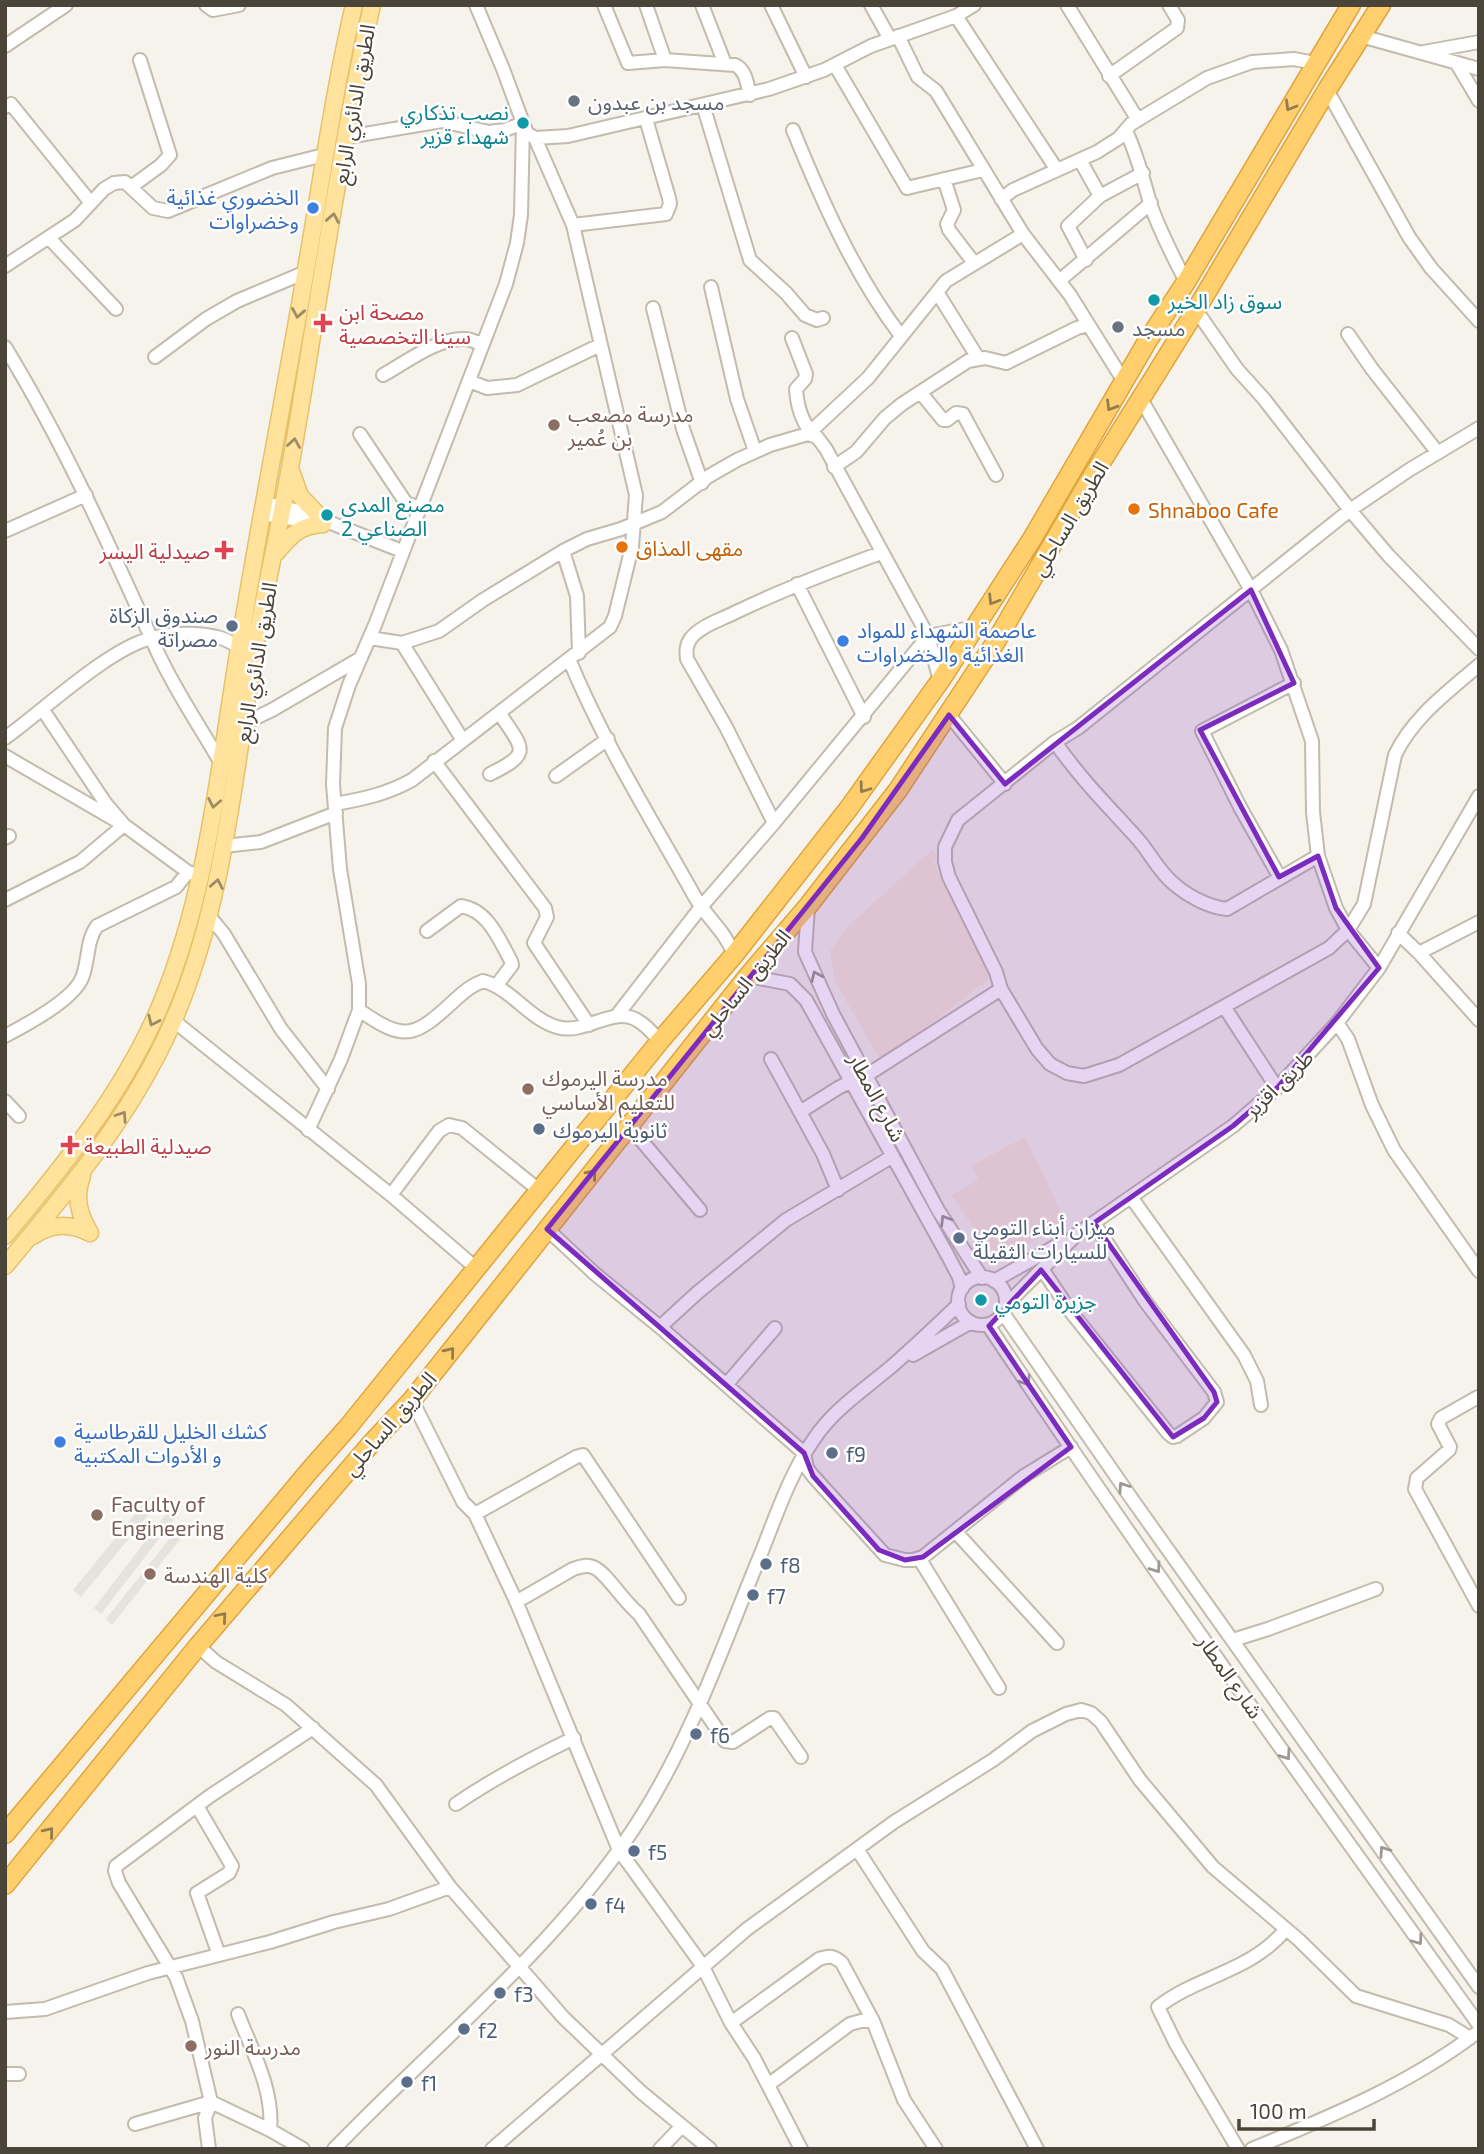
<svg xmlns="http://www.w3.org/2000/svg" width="1484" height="2154" font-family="'Exo 2','Noto Sans Arabic',sans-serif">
<rect width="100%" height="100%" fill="#f6f3ec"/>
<path fill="#f7ead8" d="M933 849 937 859 934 863 994 975 881 1062 835 981 830 951 846 928Z
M1025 1137 1066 1222 1004 1258 991 1253 951 1195 979 1180 971 1166Z"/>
<path fill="#e5e3e0" d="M149 1497 157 1504 81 1597 73 1590Z
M167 1513 175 1518 101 1614 94 1608Z
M181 1524 188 1529 112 1625 106 1619Z"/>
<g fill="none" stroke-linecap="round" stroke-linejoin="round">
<g stroke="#c2bbae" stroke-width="16">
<path id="minor" d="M206 5 213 10 239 5
M604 5 628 63 665 60 735 65C746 70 747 84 750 95
M646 5 665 60
M702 5 725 64
M771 5 806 77
M871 5 890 39
M1067 5 1138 120
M956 16 1057 170
M898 36 918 77 936 91 1023 234 1070 295 1125 383
M1361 36 1479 69
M5 46 66 5
M1424 52 1479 42
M1457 64 1479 101
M835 65 907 188 983 170
M1109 76 1177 28 1178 20 1169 5
M1327 90 1409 237 1431 268 1479 321
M703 105 750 260 786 293 805 315 817 320 823 318
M5 107 11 104 91 203
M793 130C822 201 854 274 901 336
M1126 131C1137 154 1143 178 1150 203 1159 230 1173 256 1186 282
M535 138 568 136 769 89 824 70 871 46 956 16 974 5
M1080 160 1100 196
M944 179 954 210 947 224 949 230 974 263
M131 187 161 165 170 155 140 60
M1001 199 1013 190 1097 152 1119 138 1131 124 1207 78 1252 62 1294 59 1315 63
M573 225 666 214 670 204 669 198 646 119
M49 238 116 309
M1086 260 1068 226 1100 196 1143 173
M5 266 75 220 104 189 114 183 125 182 153 208 168 211 272 168 324 155
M1059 281 1151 203
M711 287 737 399 755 451
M937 292 978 358
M653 308 683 429 702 483
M1196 310 1237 369 1264 399 1350 510 1388 555 1479 649
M1348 334 1372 369 1438 453
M792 338 806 374 805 379 796 389C797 404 801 420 811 432
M5 347C65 445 111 549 158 653 176 692 201 728 222 765
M155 357 206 319 237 301 306 272
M383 375C407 362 438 337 466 339 472 340 478 343 483 344
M469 381 487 388 517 385 600 345
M920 392 943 420H947L956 413 963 414 996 475
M1141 399 1251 590 1281 650 1312 741 1313 812 1318 856 1336 908 1348 930 1379 968
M1479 428 1409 470 1350 510 1078 728 1055 742 958 820 945 847V862L949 877 996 972 1001 989 1037 1049 1050 1064 1067 1073 1084 1076 1119 1065 1329 948 1348 930 1364 904 1395 755C1413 717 1448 692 1479 665
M360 434 406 503 420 508
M808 434 817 437 826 449 928 636 940 681
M834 467 856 452 885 418 902 404 968 361 985 358 1006 363 1077 328 1088 325
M265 503 303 512 402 551
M263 514 317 523
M5 531 86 495
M563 551 577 596 579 653
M797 584 864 717
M370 638 402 643 439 631 483 600 563 551 587 539 621 529 662 512 709 476 737 460 770 445 808 434 868 378 946 281 1023 234
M402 643 462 739
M569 659C603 742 652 820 695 897 707 918 726 932 734 955
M43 710 106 804 124 825 188 872 195 874
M949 715 1005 784
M243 724 272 710 361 658
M5 738C43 711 109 648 152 638 172 633 197 632 217 637 227 639 237 646 246 651
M1055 742C1079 777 1108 806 1136 837 1150 852 1158 871 1174 884 1188 896 1208 907 1227 909L1318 856
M5 756 124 825 80 862 5 900
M434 761 545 908 547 917 534 943 589 1025
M490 774C533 753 523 749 500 714
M556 776 608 739
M335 804C363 799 387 794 412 780L610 627 615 616 632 547 636 495 573 225 535 138 527 133 523 123 505 130 489 132 442 121 347 137
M774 823 726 727 687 659C686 651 686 645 691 638 701 626 720 620 734 613 782 590 831 571 881 553
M5 838 9 836
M224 846 261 842 336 813
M1280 878 1240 807 1202 731 1294 683
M808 907 805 952 833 1014 938 1210 982 1278
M210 917 224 934 281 1029 328 1089
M427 931 461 906C488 910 499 939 511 961L512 965 496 986
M1398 933 1419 953 1479 1020
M1419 953 1479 922
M748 976 790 984 806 1000 948 1256 959 1277 962 1289
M1225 1008 1277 1088
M359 1010C406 1043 415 1037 456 999 465 991 472 985 483 981 511 988 529 1019 557 1027 586 1036 614 1003 640 1022 648 1027 654 1035 660 1041
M618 1014 701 907 774 823 928 636 976 627
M174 1021 391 1195 476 1268
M1337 1023 1348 1039 1372 1105 1394 1150 1479 1271
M5 1036C26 1025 73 1000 82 978 89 961 86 941 97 926L176 887 188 872
M771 1059 800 1112
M867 1075 1001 989
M5 1101 19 1116
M630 1127 700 1210
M308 1130 341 1059 359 1010V984L340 869 333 784 335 728 349 685 375 625 506 284 517 243 521 215 523 123 503 69 476 5
M838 1190 823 1154 800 1112 838 1088 852 1081
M391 1195 439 1131 449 1125 462 1128 540 1191
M1131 1197 1244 1355 1257 1381 1261 1405
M547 1229 594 1273 660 1327 804 1453 807 1468 813 1476 885 1555 905 1560H913L923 1557 1024 1476 1071 1447
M1042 1269 1071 1312 1168 1433 1173 1437 1177 1436 1204 1418 1217 1402 1214 1392 1145 1301 1094 1223
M958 1301a24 24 0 1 1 48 0a24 24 0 1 1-48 0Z
M994 1281 1063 1242
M1006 1305 1076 1235 1233 1126 1277 1088 1337 1023 1379 968 1479 796
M1003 1313 1134 1502 1479 1987
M988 1325C1146 1562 1313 1794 1479 2025
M660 1327 697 1293 786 1220 893 1156
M913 1355 971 1322
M726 1385 775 1328
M1478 1397 1441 1418 1438 1424 1450 1447 1449 1450 1417 1478 1415 1489 1479 1606
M412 1400 463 1502 475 1514 516 1601 619 1850 702 1965 731 2023 754 2058 801 2149
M475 1514 576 1457 583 1455 679 1598
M956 1532 1057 1643
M919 1558 999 1688
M516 1602 573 1569C581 1566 588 1564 595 1568 607 1574 624 1602 639 1614L725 1741 733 1742 770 1718H774L801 1757
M1233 1640 1268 1629 1376 1589
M198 1646 216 1662 286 1705 376 1785 450 1887 563 2017 641 2092 710 2149
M456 1804C494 1778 532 1758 574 1738
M197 1806 232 1866 229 1873 197 1893 219 1955
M857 1849 923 1951 942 1969 1037 2149
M5 2012 45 2009 148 1973 270 1942 334 1922 389 1909 450 1887
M238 2014C252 2051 274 2090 270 2130
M731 2023 819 1959C830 1955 834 1956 842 1963L873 2021 904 2100 936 2149
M5 2074H19
M768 2085 850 2024 861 2021H873
M135 2124 211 2102
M209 2149 205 2118 211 2102
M303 2149 270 2130 211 2102 192 2021 176 1977 119 1883 115 1871 116 1866 210 1796 313 1728
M334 2149C436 2043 565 1940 643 1814 694 1732 725 1640 762 1551 777 1513 791 1472 814 1439 834 1409 865 1389 892 1366 915 1346 937 1325 959 1304
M492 2149 747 1929 894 1822 993 1760 1032 1731 1066 1714 1081 1710 1091 1713 1101 1722 1140 1780 1213 1867 1299 1940 1356 1996 1449 2025 1470 2038
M660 2149 682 2126
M1238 2149 1176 2044 1158 2007C1199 1975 1251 1972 1286 1929
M1252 2149C1329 2117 1408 2085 1475 2034"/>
</g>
<g stroke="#e6c16a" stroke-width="19">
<path id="major" d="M290 468 300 496 324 521
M276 553C290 536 300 525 323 524
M82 1176C74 1197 79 1215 90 1233
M5 1236C65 1164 124 1092 161 1004 208 890 219 768 239 648 259 523 284 399 305 275 321 185 333 95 354 5
M33 1236C52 1223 70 1223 90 1233
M5 1266C68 1191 132 1115 172 1024 223 908 233 782 253 659 264 595 279 531 290 468 317 314 338 158 372 5"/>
</g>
<g stroke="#e0a43c" stroke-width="21">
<path id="highway" d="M5 1834 310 1470 348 1427 660 1041 734 955 849 808 940 681 1032 539 1148 340 1186 282 1351 5
M5 1885 198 1646 369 1446 412 1400 748 976 808 906 898 790 995 643 1087 485 1196 310 1327 90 1381 5"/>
</g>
<use href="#minor" stroke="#fff" stroke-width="12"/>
<use href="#major" stroke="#ffe39c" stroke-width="16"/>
<use href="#highway" stroke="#ffcf6e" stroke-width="18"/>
</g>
<defs><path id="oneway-chevron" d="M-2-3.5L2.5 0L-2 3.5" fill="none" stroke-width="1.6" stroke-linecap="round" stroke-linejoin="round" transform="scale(1.75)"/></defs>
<g stroke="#937c4e">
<use href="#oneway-chevron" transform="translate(1290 106) rotate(120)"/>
<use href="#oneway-chevron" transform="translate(1111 406) rotate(121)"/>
<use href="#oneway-chevron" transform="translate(993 600) rotate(122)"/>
<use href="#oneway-chevron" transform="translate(864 788) rotate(126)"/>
<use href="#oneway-chevron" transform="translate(592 1174) rotate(-51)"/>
<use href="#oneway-chevron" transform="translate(450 1352) rotate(-51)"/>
<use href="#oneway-chevron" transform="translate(222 1617) rotate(-50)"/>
<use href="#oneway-chevron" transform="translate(49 1832) rotate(-51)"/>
</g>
<g stroke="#9c8c66">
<use href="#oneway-chevron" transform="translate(333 218) rotate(-80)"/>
<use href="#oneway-chevron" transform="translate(298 313) rotate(100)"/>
<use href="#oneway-chevron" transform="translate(294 443) rotate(-81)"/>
<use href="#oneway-chevron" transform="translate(214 803) rotate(101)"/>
<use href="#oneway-chevron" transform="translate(217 884) rotate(-79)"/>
<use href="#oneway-chevron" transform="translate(153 1021) rotate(115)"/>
<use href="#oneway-chevron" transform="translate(122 1116) rotate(-56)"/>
</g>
<g stroke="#9c9892">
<use href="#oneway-chevron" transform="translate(816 976) rotate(-114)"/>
<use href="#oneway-chevron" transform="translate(945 1220) rotate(-122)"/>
<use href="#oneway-chevron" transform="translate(1026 1381) rotate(56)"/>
<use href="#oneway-chevron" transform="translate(1123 1487) rotate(-124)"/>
<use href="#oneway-chevron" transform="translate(1156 1568) rotate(55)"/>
<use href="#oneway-chevron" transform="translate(1286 1755) rotate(55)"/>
<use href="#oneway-chevron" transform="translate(1384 1851) rotate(-125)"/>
<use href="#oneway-chevron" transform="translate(1418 1940) rotate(54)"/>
</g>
<path fill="#7b2cbf" fill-opacity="0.2" stroke="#7b2cbf" stroke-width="5" stroke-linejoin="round" d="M1251 590 1294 683 1200 730 1279 877 1318 856 1336 908 1379 968 1277 1088 1233 1126 1094 1223 1214 1392 1217 1402 1204 1418 1173 1437 1041 1270 989 1326 1071 1447 923 1557 905 1560 879 1550 813 1476 804 1453 547 1229 862 838 949 715 1005 784Z"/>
<g fill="#6b7280" stroke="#fff" stroke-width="2.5">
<circle cx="574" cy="101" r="7"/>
<circle cx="1118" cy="327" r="7"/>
</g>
<g fill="#0f9aa8" stroke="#fff" stroke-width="2.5">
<circle cx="523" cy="123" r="7"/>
<circle cx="1154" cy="300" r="7"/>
<circle cx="327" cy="515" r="7"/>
<circle cx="981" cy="1300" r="7"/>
</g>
<g fill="#3f7fe0" stroke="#fff" stroke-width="2.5">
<circle cx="313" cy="208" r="7"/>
<circle cx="843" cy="641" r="7"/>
<circle cx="60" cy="1442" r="7"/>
</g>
<g fill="#e0444e" stroke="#fff" stroke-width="2.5">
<path d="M319.5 312.5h7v7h7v7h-7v7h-7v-7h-7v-7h7z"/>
<path d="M220.5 539.5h7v7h7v7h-7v7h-7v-7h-7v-7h7z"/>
<path d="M66.5 1134.5h7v7h7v7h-7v7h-7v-7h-7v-7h7z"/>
</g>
<g fill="#8d6e63" stroke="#fff" stroke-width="2.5">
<circle cx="554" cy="425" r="7"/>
<circle cx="528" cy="1089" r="7"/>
<circle cx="97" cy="1515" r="7"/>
<circle cx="150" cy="1574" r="7"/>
<circle cx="191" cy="2046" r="7"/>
</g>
<g fill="#e8710a" stroke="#fff" stroke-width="2.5">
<circle cx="1134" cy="509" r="7"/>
<circle cx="622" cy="547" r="7"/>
</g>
<g fill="#5c6f8a" stroke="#fff" stroke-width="2.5">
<circle cx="232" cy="626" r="7"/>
<circle cx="539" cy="1129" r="7"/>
<circle cx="959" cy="1238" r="7"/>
<circle cx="832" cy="1453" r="7"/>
<circle cx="766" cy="1564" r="7"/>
<circle cx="753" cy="1595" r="7"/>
<circle cx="696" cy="1734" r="7"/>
<circle cx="634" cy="1851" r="7"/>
<circle cx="591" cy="1904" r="7"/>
<circle cx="500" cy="1993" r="7"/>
<circle cx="464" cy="2029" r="7"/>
<circle cx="407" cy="2082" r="7"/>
</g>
<g text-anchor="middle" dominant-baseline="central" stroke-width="5" stroke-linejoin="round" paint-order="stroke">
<g font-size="21" fill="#5b616d" stroke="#fff" text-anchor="start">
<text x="588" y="101">مسجد بن عبدون</text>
<text x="1132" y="327">مسجد</text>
</g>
<g font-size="21" fill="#4b4439" stroke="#fff">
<text transform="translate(353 104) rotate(-80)">الطريق الدائري الرابع</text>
<text transform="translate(1069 518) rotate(-59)">الطريق الساحلي</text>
<text transform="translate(255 662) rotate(-80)">الطريق الدائري الرابع</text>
<text transform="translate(745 982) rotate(-51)">الطريق الساحلي</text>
<text transform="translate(1278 1083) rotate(-44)">طريق اقزير</text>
<text transform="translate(878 1097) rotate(62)">شارع المطار</text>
<text transform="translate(389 1423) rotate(-49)">الطريق الساحلي</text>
<text transform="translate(1231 1676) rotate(55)">شارع المطار</text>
</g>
<g font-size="21" fill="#0d838f" stroke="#fff" text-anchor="start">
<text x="509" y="111" text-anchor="end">نصب تذكاري<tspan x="509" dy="24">شهداء قزير</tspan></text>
<text x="1168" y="300">سوق زاد الخير</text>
<text x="341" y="503">مصنع المدى<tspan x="341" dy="24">الصناعي 2</tspan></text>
<text x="995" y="1300">جزيرة التومي</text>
</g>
<g font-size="21" fill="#366cbe" stroke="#fff" text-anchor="start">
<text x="299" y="196" text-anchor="end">الخضوري غذائية<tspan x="299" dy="24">وخضراوات</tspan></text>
<text x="857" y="629">عاصمة الشهداء للمواد<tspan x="857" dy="24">الغذائية والخضراوات</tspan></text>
<text x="74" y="1430">كشك الخليل للقرطاسية<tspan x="74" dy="24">و الأدوات المكتبية</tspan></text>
</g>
<g font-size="21" fill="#be3a42" stroke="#fff" text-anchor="start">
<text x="339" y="311">مصحة ابن<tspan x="339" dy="24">سينا التخصصية</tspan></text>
<text x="210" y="550" text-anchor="end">صيدلية اليسر</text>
<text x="84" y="1145">صيدلية الطبيعة</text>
</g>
<g font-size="21" fill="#785e54" stroke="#fff" text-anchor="start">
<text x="568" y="413">مدرسة مصعب<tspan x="568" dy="24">بن عُمير</tspan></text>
<text x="542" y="1077">مدرسة اليرموك<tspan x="542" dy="24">للتعليم الأساسي</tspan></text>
<text x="111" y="1503">Faculty of<tspan x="111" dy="24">Engineering</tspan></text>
<text x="164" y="1574">كلية الهندسة</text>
<text x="205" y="2046">مدرسة النور</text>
</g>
<g font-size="21" fill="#c56008" stroke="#fff" text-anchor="start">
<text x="1148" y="509">Shnaboo Cafe</text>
<text x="636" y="547">مقهى المذاق</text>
</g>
<g font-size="21" fill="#4e5e75" stroke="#fff" text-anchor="start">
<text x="218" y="614" text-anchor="end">صندوق الزكاة<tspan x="218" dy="24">مصراتة</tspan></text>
<text x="553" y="1129">ثانوية اليرموك</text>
<text x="973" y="1226">ميزان أبناء التومي<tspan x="973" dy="24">للسيارات الثقيلة</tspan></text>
<text x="846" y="1453">f9</text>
<text x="780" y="1564">f8</text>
<text x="767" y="1595">f7</text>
<text x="710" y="1734">f6</text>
<text x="648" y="1851">f5</text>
<text x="605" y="1904">f4</text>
<text x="514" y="1993">f3</text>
<text x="478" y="2029">f2</text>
<text x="421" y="2082">f1</text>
</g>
</g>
<rect width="1484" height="2154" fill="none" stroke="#4b4439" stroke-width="14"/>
<path d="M1239 2119v10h135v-10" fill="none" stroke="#4b4439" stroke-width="3.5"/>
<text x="1250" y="2119" font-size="21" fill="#4b4439" stroke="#ffffff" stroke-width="5" paint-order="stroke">100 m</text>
</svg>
